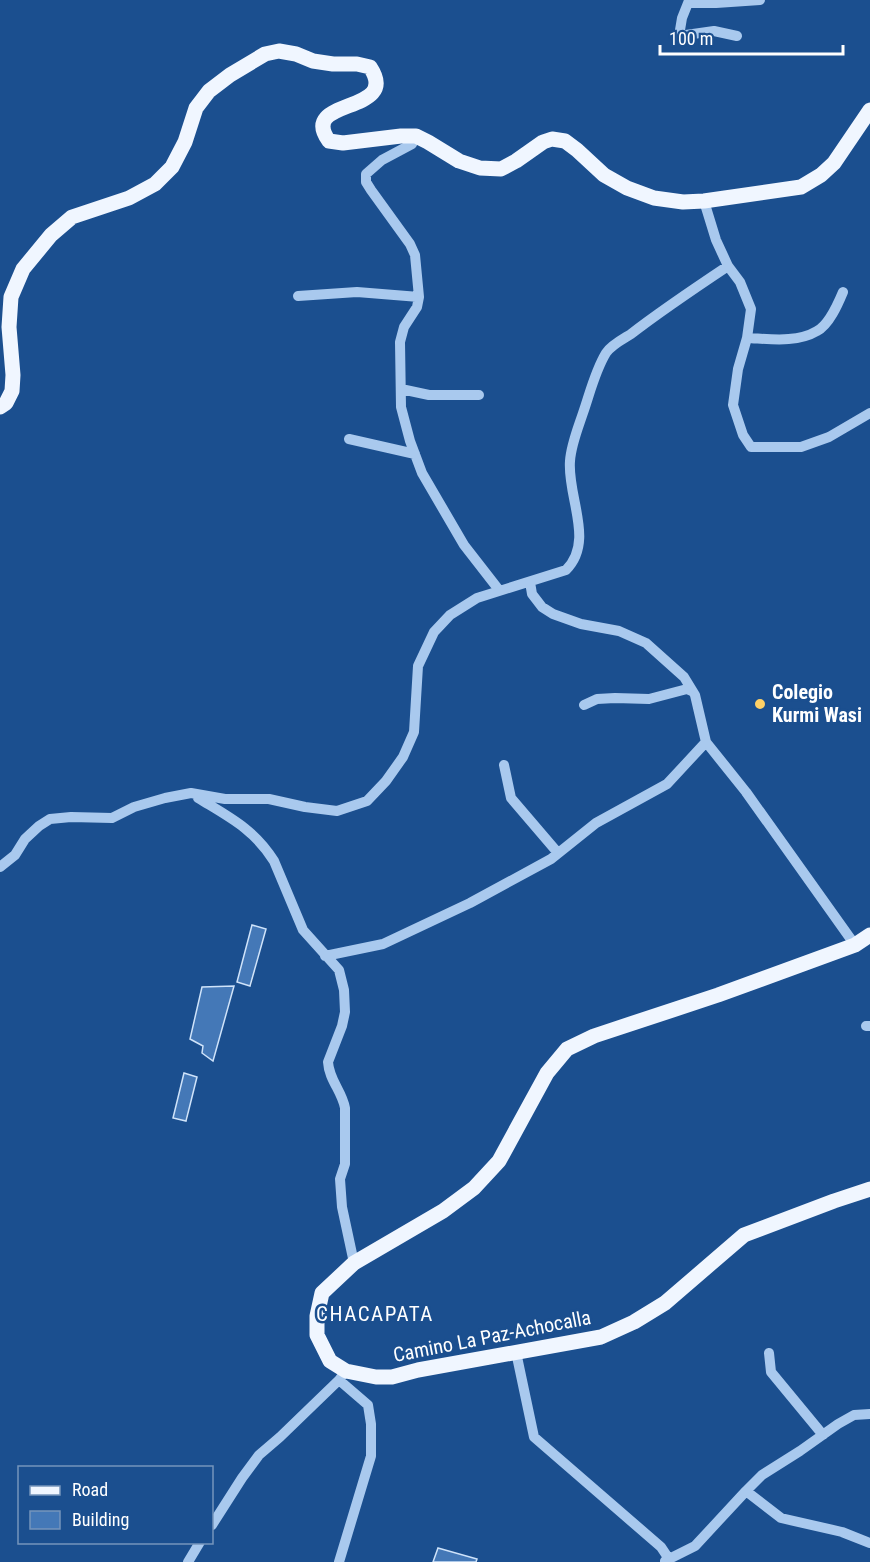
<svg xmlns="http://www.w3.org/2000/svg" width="870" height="1562" font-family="'Roboto Condensed',sans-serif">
<rect width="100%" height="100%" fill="#1b4f8f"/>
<path fill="#0007" d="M265 930 251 986 239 983 238 982Z
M233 988H234L213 1060 203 1053Z
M196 1078 187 1121 175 1118Z"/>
<path fill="#4478b7" stroke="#cfe3fa" stroke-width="1.5" d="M252 925 266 929 250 986 237 982Z
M234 986 213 1061 202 1053 203 1046 190 1039 202 987Z
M184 1073 197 1077 186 1121 173 1118Z
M438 1548 477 1559 476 1562H433Z"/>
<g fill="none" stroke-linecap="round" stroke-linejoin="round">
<path stroke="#a9c9ee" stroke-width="10" d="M737 36 714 31 679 36 682 18 688 3H716L760 0
M416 136 412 144 382 160 366 174V182L371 190 410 244 415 255 419 297 417 307 404 327 400 342 401 407 410 441 422 473 464 545 499 590
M728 266 740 282 751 309 747 338 738 369 733 405 743 435 751 447H801L829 437 870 413
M298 296 357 292 419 297
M747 338C770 339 797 343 817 331 829 325 838 304 843 292
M401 389 429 395H479
M349 439 415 454
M530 582 532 594 542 607 553 614 581 624 619 631 646 643 684 677 695 695 706 742 746 792 855 945
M584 705 597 699 615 698 649 699 687 689 692 691
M504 765 511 798 558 853
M198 798C229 817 254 829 274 861L303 930 339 970 344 990 345 1012 342 1026 328 1062C329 1080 342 1091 345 1108V1164L340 1179 342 1207 354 1263
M0 867 15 855 25 839 39 826 50 819 71 817 112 818 134 807 165 798 191 793 225 799H269L305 807 337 811 367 801 386 781 403 757 414 732 418 666 434 632 450 615 477 598 566 570C595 541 567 497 570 461 571 445 578 428 583 413 590 393 595 371 606 353 611 345 623 339 631 334 662 310 695 288 728 266L716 240 704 201
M325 956 383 944 470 903 551 859 596 823 667 784 706 742
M866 1026H870
M516 1352 534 1437 661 1547 669 1559
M769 1353 771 1372 823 1435
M746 1491 781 1518 842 1532 870 1543
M212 1525 242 1478 259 1455 280 1437 339 1380 346 1371
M665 1561 695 1546 746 1491 762 1475 800 1451 838 1424 854 1415 870 1414
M188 1562 200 1542
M339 1562 371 1456V1424L368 1405 339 1380"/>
<path stroke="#f0f6ff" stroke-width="15" d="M0 407 6 403 12 391 13 375 9 327 11 297 23 269 51 235 72 217 129 198 155 184 172 167 185 142 196 108 209 91 230 75 265 54 279 51 296 54 313 61 333 64H357L370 67C402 115 297 97 329 141L343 143 401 136H416L428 142 459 161 480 168 501 169 516 161 543 142 552 139 565 141 577 150 604 175 627 188 654 198 683 202 704 201 801 187 821 175 834 163 870 110
M870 935 855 945 718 995 594 1036 567 1049 547 1073 499 1161 474 1188 443 1211 354 1263 322 1293 317 1316V1335L330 1361 346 1371 376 1377H392L418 1370 601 1337 634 1322 665 1303 744 1235 834 1201 870 1189"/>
</g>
<circle fill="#ffd166" stroke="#1b4f8f" stroke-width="2" cx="760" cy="704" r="6"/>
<g text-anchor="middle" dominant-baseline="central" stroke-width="5" stroke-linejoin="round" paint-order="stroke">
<g font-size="20" font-weight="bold" fill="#fff" stroke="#1b4f8f" text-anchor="start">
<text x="772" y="692">Colegio<tspan x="772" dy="23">Kurmi Wasi</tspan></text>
</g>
<g font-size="20" fill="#fff" stroke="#1b4f8f">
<text transform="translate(492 1336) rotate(-11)">Camino La Paz-Achocalla</text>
</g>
<g font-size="21" letter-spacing="1.5" fill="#fff" stroke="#1b4f8f">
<text x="375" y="1314">CHACAPATA</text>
</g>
</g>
<rect x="18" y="1466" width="195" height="78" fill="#1b4f8f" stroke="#7695bc" stroke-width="1.5"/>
<rect x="30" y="1486" width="30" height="9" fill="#f0f6ff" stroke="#7695bc" stroke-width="1.5"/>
<text x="72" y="1496" font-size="18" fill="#ffffff">Road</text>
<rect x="30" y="1511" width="30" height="18" fill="#4478b7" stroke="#7695bc" stroke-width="1.5"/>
<text x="72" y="1526" font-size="18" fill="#ffffff">Building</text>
<path d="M660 45v9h183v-9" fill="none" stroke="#ffffff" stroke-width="3"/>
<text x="669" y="45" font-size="18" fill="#ffffff" stroke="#1b4f8f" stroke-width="4.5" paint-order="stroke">100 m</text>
</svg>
